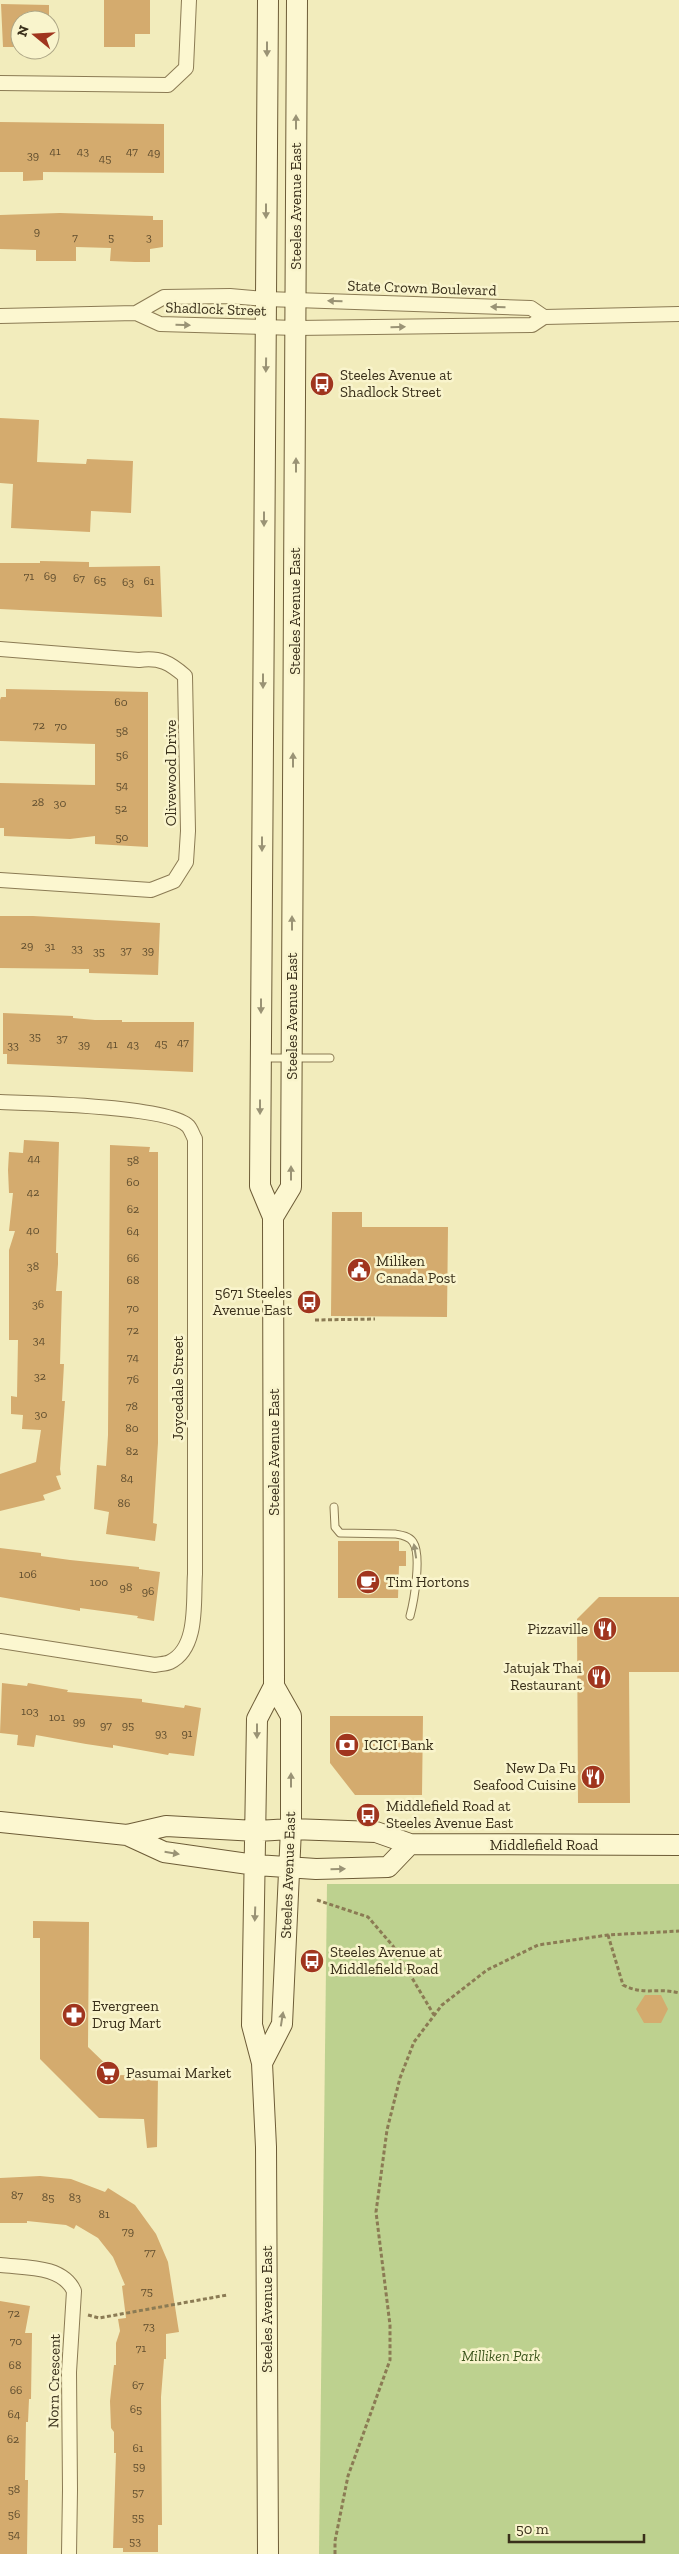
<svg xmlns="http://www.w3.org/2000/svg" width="679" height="2554" font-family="'Zilla Slab',serif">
<rect width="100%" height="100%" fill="#f2ecbc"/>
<path fill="#bdd18f" d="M327 1884H679V2554H319Z"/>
<path fill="#d4ab6e" d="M104 0H150V34H135V47H104Z
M1 4 49 5V20H20V47H3Z
M0 122 164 124V173L43 172V180L23 181V172H0Z
M60 213 153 216V220H163V247L150 249V262H135L110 261 111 248 76 247V261H36V250L0 249V215Z
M0 418 39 420 37 462 86 464 87 459 133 461 131 513 91 511 90 532 11 528 13 484 0 483Z
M40 561 89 562V567L160 566 162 617 0 609V563H40Z
M6 689 148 692V847L95 844V836L70 839 4 836V828H0V783L95 785V744L0 741V700L1 697H6Z
M0 916H33L160 923 158 975 89 973V969L0 968Z
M3 1013 73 1016V1018L95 1020H122V1022H194L193 1072 7 1064V1054H3Z
M24 1140 59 1142 56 1253H58V1264L56 1291H62L60 1364H64L62 1401H65L60 1469 61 1475 56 1476 61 1489 43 1495 45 1500 0 1511V1474L36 1462 41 1430 22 1429 23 1415 11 1414V1396L17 1397 18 1340H9V1250L15 1231H9L13 1193H9L8 1170 9 1152 23 1153Z
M110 1145 150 1147 149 1152H158V1443L153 1523 157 1524 155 1541 106 1534 109 1512 94 1509 97 1465 106 1466 108 1435Z
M332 1212H362V1227H448L447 1317 331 1316Z
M338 1541H399V1551H406V1566H399L398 1598H338Z
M0 1548 41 1553V1556L70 1560 139 1567V1569L160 1572 154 1621 137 1618 138 1616 80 1608V1611L0 1597Z
M599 1597H679V1672H629L630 1803H578L577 1619Z
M2 1683 27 1686 28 1683 68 1690 67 1692 142 1699V1702L184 1708 185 1705 201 1708 194 1756 169 1753 168 1755 113 1745V1748L86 1744 36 1735 34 1747 17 1745 18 1735 0 1733Z
M330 1716H423L422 1795H355L330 1763Z
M33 1921 89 1922 88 2047 117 2075 158 2076 157 2147 147 2148 144 2119 99 2118 40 2059V1938H33Z
M645 1995H661L668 2009 661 2023H644L636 2009Z
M40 2176 71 2179 105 2192 108 2188 135 2205 156 2234 168 2262 179 2332 166 2334V2359H164L161 2397 162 2525H158V2552H123V2548H113L116 2453H114V2432L111 2428 110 2401 114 2365H116V2343L120 2331 118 2319 126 2318 122 2286 125 2285 113 2257 98 2238 76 2225 74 2229 66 2225 27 2221V2223H0V2178Z
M0 2301 30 2306 25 2333H32L31 2399H29L28 2422H26L25 2480H28L27 2554H0Z"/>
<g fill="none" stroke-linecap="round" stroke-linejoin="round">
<g stroke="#8b7b54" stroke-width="9">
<path id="service" d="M264 1058H330
M334 1507 335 1527 340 1533 395 1534C401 1535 409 1536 413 1542 422 1555 414 1601 410 1616"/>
</g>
<g stroke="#8b7b54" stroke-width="16">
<path id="minor" d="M0 83 168 85 186 68 189 0
M136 313 164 297 230 296 266 299 531 308 544 317
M0 316 136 313 160 324 296 328 532 325 544 317 679 314
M0 649 139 660C160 657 170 663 185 676L188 831 186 862 174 881 151 890 0 880
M0 1102C33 1103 169 1106 188 1126 191 1129 193 1136 195 1139V1574C193 1600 199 1648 170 1662 166 1664 159 1664 155 1665L0 1641
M0 2265C25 2268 62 2265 74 2291L69 2372 70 2490 69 2554"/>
</g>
<g stroke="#6d5c37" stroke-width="22">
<path id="secondary" d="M268 0 260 1186 273 1217 274 1686 257 1719 252 2025 262 2063 266 2147 268 2554
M273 1217 291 1187 297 0
M0 1822 127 1835 164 1852 256 1865 316 1869 388 1867 410 1844
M127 1835 166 1826 257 1831 291 1829 376 1832 410 1844 679 1845
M262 2063 282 2024 291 1829V1716L274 1686"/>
</g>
<path stroke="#8b7b54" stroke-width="3" stroke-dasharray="4 2.5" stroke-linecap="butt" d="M315 1320 375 1319
M317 1900 368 1917 393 1946 434 2015
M608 1935 623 1985C645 1996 657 1987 679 1993
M88 2315 99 2318 227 2295
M335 2554V2541L348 2476 390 2360V2325L376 2212 387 2130 400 2078 414 2042 442 2005 487 1970 538 1945 608 1935 679 1931"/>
<use href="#service" stroke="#fcf7d0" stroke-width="7"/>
<use href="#minor" stroke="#fcf7d0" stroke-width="14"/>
<use href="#secondary" stroke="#fcf7d0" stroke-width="20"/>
</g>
<defs><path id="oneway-solid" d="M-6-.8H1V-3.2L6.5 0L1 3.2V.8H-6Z" transform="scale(1.25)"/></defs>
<g fill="#9a9375">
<use href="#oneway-solid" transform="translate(267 49) rotate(90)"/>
<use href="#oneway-solid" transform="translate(296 122) rotate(-90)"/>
<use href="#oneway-solid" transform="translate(266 211) rotate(90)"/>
<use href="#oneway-solid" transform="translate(335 301) rotate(-178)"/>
<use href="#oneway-solid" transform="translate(498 307) rotate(-178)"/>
<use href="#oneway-solid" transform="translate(183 325) rotate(2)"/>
<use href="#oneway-solid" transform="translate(398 327) rotate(-1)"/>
<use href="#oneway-solid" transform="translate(266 365) rotate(91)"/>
<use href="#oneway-solid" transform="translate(296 465) rotate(-90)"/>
<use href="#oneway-solid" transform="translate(264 519) rotate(90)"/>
<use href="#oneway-solid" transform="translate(263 681) rotate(90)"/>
<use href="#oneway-solid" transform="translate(293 760) rotate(-90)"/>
<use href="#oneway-solid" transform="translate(262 844) rotate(90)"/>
<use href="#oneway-solid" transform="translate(292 923) rotate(-90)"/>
<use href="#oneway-solid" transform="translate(261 1006) rotate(90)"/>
<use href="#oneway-solid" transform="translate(260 1107) rotate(90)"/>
<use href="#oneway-solid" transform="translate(291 1173) rotate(-90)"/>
<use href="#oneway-solid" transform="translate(415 1551) rotate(-99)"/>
<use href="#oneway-solid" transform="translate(257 1731) rotate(90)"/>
<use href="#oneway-solid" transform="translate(291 1780) rotate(-90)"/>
<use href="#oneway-solid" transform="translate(172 1853) rotate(9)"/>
<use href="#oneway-solid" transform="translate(338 1869) rotate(-2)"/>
<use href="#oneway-solid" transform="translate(255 1914) rotate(92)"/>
<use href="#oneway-solid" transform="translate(282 2019) rotate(-81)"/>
</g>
<defs>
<g id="bus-disc" transform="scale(1.25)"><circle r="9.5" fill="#a0351e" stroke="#f9f4cc"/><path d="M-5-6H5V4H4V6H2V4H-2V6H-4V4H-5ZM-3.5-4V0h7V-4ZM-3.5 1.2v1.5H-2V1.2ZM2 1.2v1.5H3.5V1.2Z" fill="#fff"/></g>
<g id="civic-disc" transform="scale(1.25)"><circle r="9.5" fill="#a0351e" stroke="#f9f4cc"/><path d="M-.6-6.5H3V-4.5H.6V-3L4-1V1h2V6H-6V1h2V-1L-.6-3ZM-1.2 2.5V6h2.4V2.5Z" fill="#fff"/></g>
<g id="cafe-disc" transform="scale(1.25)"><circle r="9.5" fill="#a0351e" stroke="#f9f4cc"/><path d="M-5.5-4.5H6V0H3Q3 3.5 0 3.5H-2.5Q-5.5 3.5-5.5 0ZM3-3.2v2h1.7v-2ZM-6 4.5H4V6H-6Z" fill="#fff"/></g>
<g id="restaurant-disc" transform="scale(1.25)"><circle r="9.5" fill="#a0351e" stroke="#f9f4cc"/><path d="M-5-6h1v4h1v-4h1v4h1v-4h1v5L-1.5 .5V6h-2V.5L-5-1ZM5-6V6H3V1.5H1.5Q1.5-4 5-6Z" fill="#fff"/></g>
<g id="bank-disc" transform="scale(1.25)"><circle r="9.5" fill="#a0351e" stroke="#f9f4cc"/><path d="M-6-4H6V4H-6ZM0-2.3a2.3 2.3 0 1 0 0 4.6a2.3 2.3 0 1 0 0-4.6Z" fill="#fff"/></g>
<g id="pharmacy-disc" transform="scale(1.25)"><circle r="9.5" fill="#a0351e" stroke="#f9f4cc"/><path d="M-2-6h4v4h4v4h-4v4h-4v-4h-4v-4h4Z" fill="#fff"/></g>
<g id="supermarket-disc" transform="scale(1.25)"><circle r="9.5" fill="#a0351e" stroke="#f9f4cc"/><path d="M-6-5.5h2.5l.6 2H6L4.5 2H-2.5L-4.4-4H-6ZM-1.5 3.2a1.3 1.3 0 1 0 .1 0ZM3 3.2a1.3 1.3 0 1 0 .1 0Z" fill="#fff"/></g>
</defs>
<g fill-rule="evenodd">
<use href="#bus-disc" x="322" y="384"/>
<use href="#civic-disc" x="359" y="1270"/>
<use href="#bus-disc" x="309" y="1302"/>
<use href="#cafe-disc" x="368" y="1582"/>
<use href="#restaurant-disc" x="605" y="1629"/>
<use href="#restaurant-disc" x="599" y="1677"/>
<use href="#bank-disc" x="347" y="1745"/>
<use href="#restaurant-disc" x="593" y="1777"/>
<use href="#bus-disc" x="368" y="1815"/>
<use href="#bus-disc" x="312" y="1961"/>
<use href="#pharmacy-disc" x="74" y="2015"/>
<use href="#supermarket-disc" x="108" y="2073"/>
</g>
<g text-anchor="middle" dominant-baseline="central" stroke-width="5" stroke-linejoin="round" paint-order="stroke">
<g font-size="12" fill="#604e2f">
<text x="55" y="151">41</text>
<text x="83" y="151">43</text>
<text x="132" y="151">47</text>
<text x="154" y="152">49</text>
<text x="33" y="155">39</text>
<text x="105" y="158">45</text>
<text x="37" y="231">9</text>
<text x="75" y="237">7</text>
<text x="111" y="237">5</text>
<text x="149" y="237">3</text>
<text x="29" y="576">71</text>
<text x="50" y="576">69</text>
<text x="79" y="578">67</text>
<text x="100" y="580">65</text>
<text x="149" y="581">61</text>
<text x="128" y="582">63</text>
<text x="121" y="702">60</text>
<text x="39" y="725">72</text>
<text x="61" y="726">70</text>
<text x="122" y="731">58</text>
<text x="122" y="755">56</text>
<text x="122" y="785">54</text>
<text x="38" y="802">28</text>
<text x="60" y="803">30</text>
<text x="121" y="808">52</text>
<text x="122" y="837">50</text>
<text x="27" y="945">29</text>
<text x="50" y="946">31</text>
<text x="77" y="948">33</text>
<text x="126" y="950">37</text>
<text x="148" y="950">39</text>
<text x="99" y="951">35</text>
<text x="35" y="1036">35</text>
<text x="62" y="1038">37</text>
<text x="183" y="1042">47</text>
<text x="161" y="1043">45</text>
<text x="84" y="1044">39</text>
<text x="112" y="1044">41</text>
<text x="133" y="1044">43</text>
<text x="13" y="1045">33</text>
<text x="34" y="1158">44</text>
<text x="133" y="1160">58</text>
<text x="133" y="1182">60</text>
<text x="33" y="1192">42</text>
<text x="133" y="1209">62</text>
<text x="33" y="1230">40</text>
<text x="133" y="1231">64</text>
<text x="133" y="1258">66</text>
<text x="33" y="1266">38</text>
<text x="133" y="1280">68</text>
<text x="38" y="1304">36</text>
<text x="133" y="1308">70</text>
<text x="133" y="1330">72</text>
<text x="39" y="1340">34</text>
<text x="133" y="1357">74</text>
<text x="40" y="1376">32</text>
<text x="133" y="1379">76</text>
<text x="132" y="1406">78</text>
<text x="41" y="1414">30</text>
<text x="132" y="1428">80</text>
<text x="132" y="1451">82</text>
<text x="127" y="1478">84</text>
<text x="124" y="1503">86</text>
<text x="28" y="1574">106</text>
<text x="99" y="1582">100</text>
<text x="126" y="1587">98</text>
<text x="148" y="1591">96</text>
<text x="30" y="1711">103</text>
<text x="57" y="1717">101</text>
<text x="79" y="1721">99</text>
<text x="106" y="1725">97</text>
<text x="128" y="1725">95</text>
<text x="161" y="1733">93</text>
<text x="187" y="1733">91</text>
<text x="17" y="2195">87</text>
<text x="48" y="2197">85</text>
<text x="75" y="2197">83</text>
<text x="104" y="2214">81</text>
<text x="128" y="2231">79</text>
<text x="150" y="2252">77</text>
<text x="147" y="2291">75</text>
<text x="14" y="2313">72</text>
<text x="149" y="2326">73</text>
<text x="16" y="2341">70</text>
<text x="141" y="2348">71</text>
<text x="15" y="2365">68</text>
<text x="138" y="2385">67</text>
<text x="16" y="2390">66</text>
<text x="136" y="2409">65</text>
<text x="14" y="2414">64</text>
<text x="13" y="2439">62</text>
<text x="138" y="2448">61</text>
<text x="139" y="2466">59</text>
<text x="14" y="2489">58</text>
<text x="138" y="2492">57</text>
<text x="14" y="2514">56</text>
<text x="138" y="2517">55</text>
<text x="14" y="2534">54</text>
<text x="135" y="2541">53</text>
</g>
<g font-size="15" fill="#392f1a" stroke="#f9f4cc">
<text transform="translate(296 206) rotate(-90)">Steeles Avenue East</text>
<text transform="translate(422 288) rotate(2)">State Crown Boulevard</text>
<text transform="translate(216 309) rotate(2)">Shadlock Street</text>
<text transform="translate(295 611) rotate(-90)">Steeles Avenue East</text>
<text transform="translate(171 773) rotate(-90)">Olivewood Drive</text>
<text transform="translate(292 1016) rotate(-90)">Steeles Avenue East</text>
<text transform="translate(178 1388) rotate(-90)">Joycedale Street</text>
<text transform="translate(274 1452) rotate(-90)">Steeles Avenue East</text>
<text x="544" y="1845">Middlefield Road</text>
<text transform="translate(288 1875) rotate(-88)">Steeles Avenue East</text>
<text transform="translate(267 2309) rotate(-90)">Steeles Avenue East</text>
<text transform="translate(54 2381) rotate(-89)">Norn Crescent</text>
</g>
<g font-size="15" fill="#392f1a" stroke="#f9f4cc" text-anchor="start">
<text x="340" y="375">Steeles Avenue at<tspan x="340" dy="17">Shadlock Street</tspan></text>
<text x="376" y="1261">Miliken<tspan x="376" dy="17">Canada Post</tspan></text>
<text x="292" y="1293" text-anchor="end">5671 Steeles<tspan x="292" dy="17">Avenue East</tspan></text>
<text x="386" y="1582">Tim Hortons</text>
<text x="588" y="1629" text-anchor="end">Pizzaville</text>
<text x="582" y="1668" text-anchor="end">Jatujak Thai<tspan x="582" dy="17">Restaurant</tspan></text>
<text x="364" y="1745">ICICI Bank</text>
<text x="576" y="1768" text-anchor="end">New Da Fu<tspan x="576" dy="17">Seafood Cuisine</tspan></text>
<text x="386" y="1806">Middlefield Road at<tspan x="386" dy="17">Steeles Avenue East</tspan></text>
<text x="330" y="1952">Steeles Avenue at<tspan x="330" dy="17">Middlefield Road</tspan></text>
<text x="92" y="2006">Evergreen<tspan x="92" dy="17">Drug Mart</tspan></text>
<text x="126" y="2073">Pasumai Market</text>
</g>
<g font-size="15" font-style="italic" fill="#3f571f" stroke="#f9f4cc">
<text x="501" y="2356">Milliken Park</text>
</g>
</g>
<g transform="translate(35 35) rotate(288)"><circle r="24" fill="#f9f4cc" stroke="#aca585"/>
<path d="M0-4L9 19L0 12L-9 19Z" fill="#a0351e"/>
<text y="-8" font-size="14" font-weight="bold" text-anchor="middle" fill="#392f1a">N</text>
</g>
<path d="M509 2534v8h135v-8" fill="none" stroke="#392f1a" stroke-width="2.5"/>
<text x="516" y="2534" font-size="15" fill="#392f1a" stroke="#f9f4cc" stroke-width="4" paint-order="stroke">50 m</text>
</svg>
